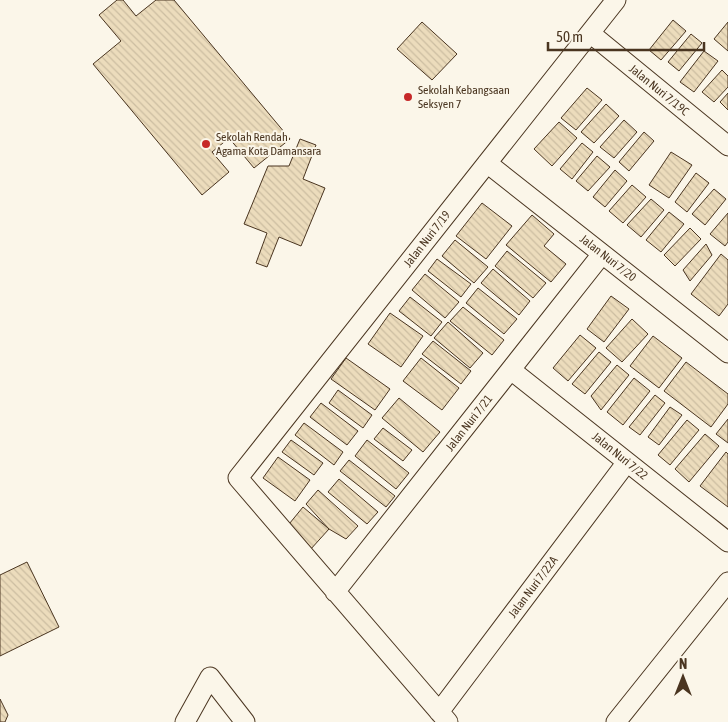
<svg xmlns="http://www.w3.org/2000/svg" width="728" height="722" font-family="'Asap Condensed',sans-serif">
<defs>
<pattern id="building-back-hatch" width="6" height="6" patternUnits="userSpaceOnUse" patternTransform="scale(1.25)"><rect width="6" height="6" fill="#ecdcbc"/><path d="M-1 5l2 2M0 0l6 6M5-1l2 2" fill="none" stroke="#ccbda1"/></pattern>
</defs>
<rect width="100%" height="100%" fill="#fbf6e9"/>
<path fill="url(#building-back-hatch)" stroke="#4a3520" d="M117 0H123L136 16 156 0H174L290 139 254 168 229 138 212 152 229 172 202 195 93 64 121 41 99 15Z
M673 20 686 31 661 60 649 50Z
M422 22 457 54 432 80 397 49Z
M728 22V51L714 39Z
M691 34 702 43 679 71 668 62Z
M704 51 718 61 694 92 680 82Z
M722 70 728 76V87L714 102 702 92Z
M587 88 602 100 576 130 561 118Z
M728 93V110L720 102Z
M606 104 619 116 594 143 581 132Z
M624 120 637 132 614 158 600 147Z
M559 122 577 138 552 166 534 149Z
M644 132 654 141 629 171 619 162Z
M300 139 316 145 303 179 325 188 301 246 279 237 267 267 256 263 267 233 244 224 268 166H289Z
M582 143 593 152 572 179 560 169Z
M671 152 692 165 669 198 649 185Z
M597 156 610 167 588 191 576 181Z
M615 170 627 181 605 207 593 197Z
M696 173 709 183 687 212 675 202Z
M632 185 646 197 623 223 609 211Z
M714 189 726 199 705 225 692 214Z
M651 199 664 210 641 237 627 225Z
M482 203 512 226 486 259 456 236Z
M669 212 684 224 661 252 646 240Z
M728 213V242L725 246 710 234Z
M532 215 554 234 544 246 566 264 551 282 506 245Z
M690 228 701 239 675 266 664 255Z
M455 240 488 267 474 283 442 256Z
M706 244 712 255 690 281 683 270Z
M507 251 546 283 533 298 495 266Z
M721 254 728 260V304L719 316 691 294Z
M437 259 471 284 461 297 428 271Z
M493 269 530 301 519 315 481 283Z
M425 274 459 302 445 318 412 290Z
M478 288 517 319 504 334 466 303Z
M611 296 629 309 604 342 587 329Z
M410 297 442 322 431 336 399 311Z
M463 307 504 340 492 355 450 321Z
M390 313 423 336 401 367 368 344Z
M632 319 648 334 622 362 606 348Z
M448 322 483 353 470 368 434 338Z
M580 335 596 348 568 381 553 368Z
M653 336 682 358 659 388 630 366Z
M433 341 471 371 461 384 422 354Z
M599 352 611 362 585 394 572 384Z
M346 358 390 389 375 410 331 379Z
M421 358 459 388 442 410 403 381Z
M686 362 728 394V404L711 427 664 391Z
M617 365 629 375 601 410 591 396Z
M634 378 650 391 623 425 607 412Z
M338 390 372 415 363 428 329 403Z
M655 395 665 403 640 435 629 427Z
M399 398 440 432 423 452 382 418Z
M321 403 358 431 347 445 310 417Z
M670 407 682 415 659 445 648 437Z
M728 419V443L716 434Z
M687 420 699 430 670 465 658 455Z
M304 423 343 452 334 465 295 435Z
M383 428 412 450 403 461 374 439Z
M705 434 719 446 689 482 675 469Z
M291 440 323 463 314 475 282 452Z
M367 440 409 473 396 489 355 456Z
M726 452 728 454V507L700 486Z
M278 457 310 480 295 501 263 478Z
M349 460 395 496 386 507 340 471Z
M339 479 378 512 367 524 328 492Z
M318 490 358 526 346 539 329 529 306 504Z
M303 507 329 529 310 550 285 529Z
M27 562 59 627 0 656V575Z
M0 699 8 715 5 722H0Z"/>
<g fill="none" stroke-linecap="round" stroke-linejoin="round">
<g stroke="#4a3520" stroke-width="21">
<path id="minor" d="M590 33 728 146
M487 163 728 353
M511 370 728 542
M335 592 602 254
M439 712 627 462
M185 722 210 677 245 722
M448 722 238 478 616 0
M616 722 728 582"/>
</g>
<use href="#minor" stroke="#fbf6e9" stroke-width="19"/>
</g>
<g fill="#c62828" stroke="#fbf6e9" stroke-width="2">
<circle cx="408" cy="97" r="5"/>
<circle cx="206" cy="144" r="5"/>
</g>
<g text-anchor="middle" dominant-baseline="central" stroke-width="4" stroke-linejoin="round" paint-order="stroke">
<g font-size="12" fill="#4a3520" stroke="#fbf6e9" text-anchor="start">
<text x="418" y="90">Sekolah Kebangsaan<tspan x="418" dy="14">Seksyen 7</tspan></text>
<text x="216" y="137">Sekolah Rendah<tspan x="216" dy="14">Agama Kota Damansara</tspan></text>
</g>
<g font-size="12" fill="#4a3520" stroke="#fbf6e9">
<text transform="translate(659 90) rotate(39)">Jalan Nuri 7/19C</text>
<text transform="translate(427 239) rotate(-52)">Jalan Nuri 7/19</text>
<text transform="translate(608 258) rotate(38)">Jalan Nuri 7/20</text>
<text transform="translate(469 423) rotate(-52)">Jalan Nuri 7/21</text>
<text transform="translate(620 456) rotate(39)">Jalan Nuri 7/22</text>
<text transform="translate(533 587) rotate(-53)">Jalan Nuri 7/22A</text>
</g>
</g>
<g transform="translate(683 677)" stroke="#fbf6e9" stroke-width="4" paint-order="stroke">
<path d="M0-4L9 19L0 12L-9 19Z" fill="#4a3520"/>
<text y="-8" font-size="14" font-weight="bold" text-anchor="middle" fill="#4a3520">N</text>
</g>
<path d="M548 42v8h156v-8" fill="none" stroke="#4a3520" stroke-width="2.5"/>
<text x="556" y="42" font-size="15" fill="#4a3520" stroke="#fbf6e9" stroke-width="4" paint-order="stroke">50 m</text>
</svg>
